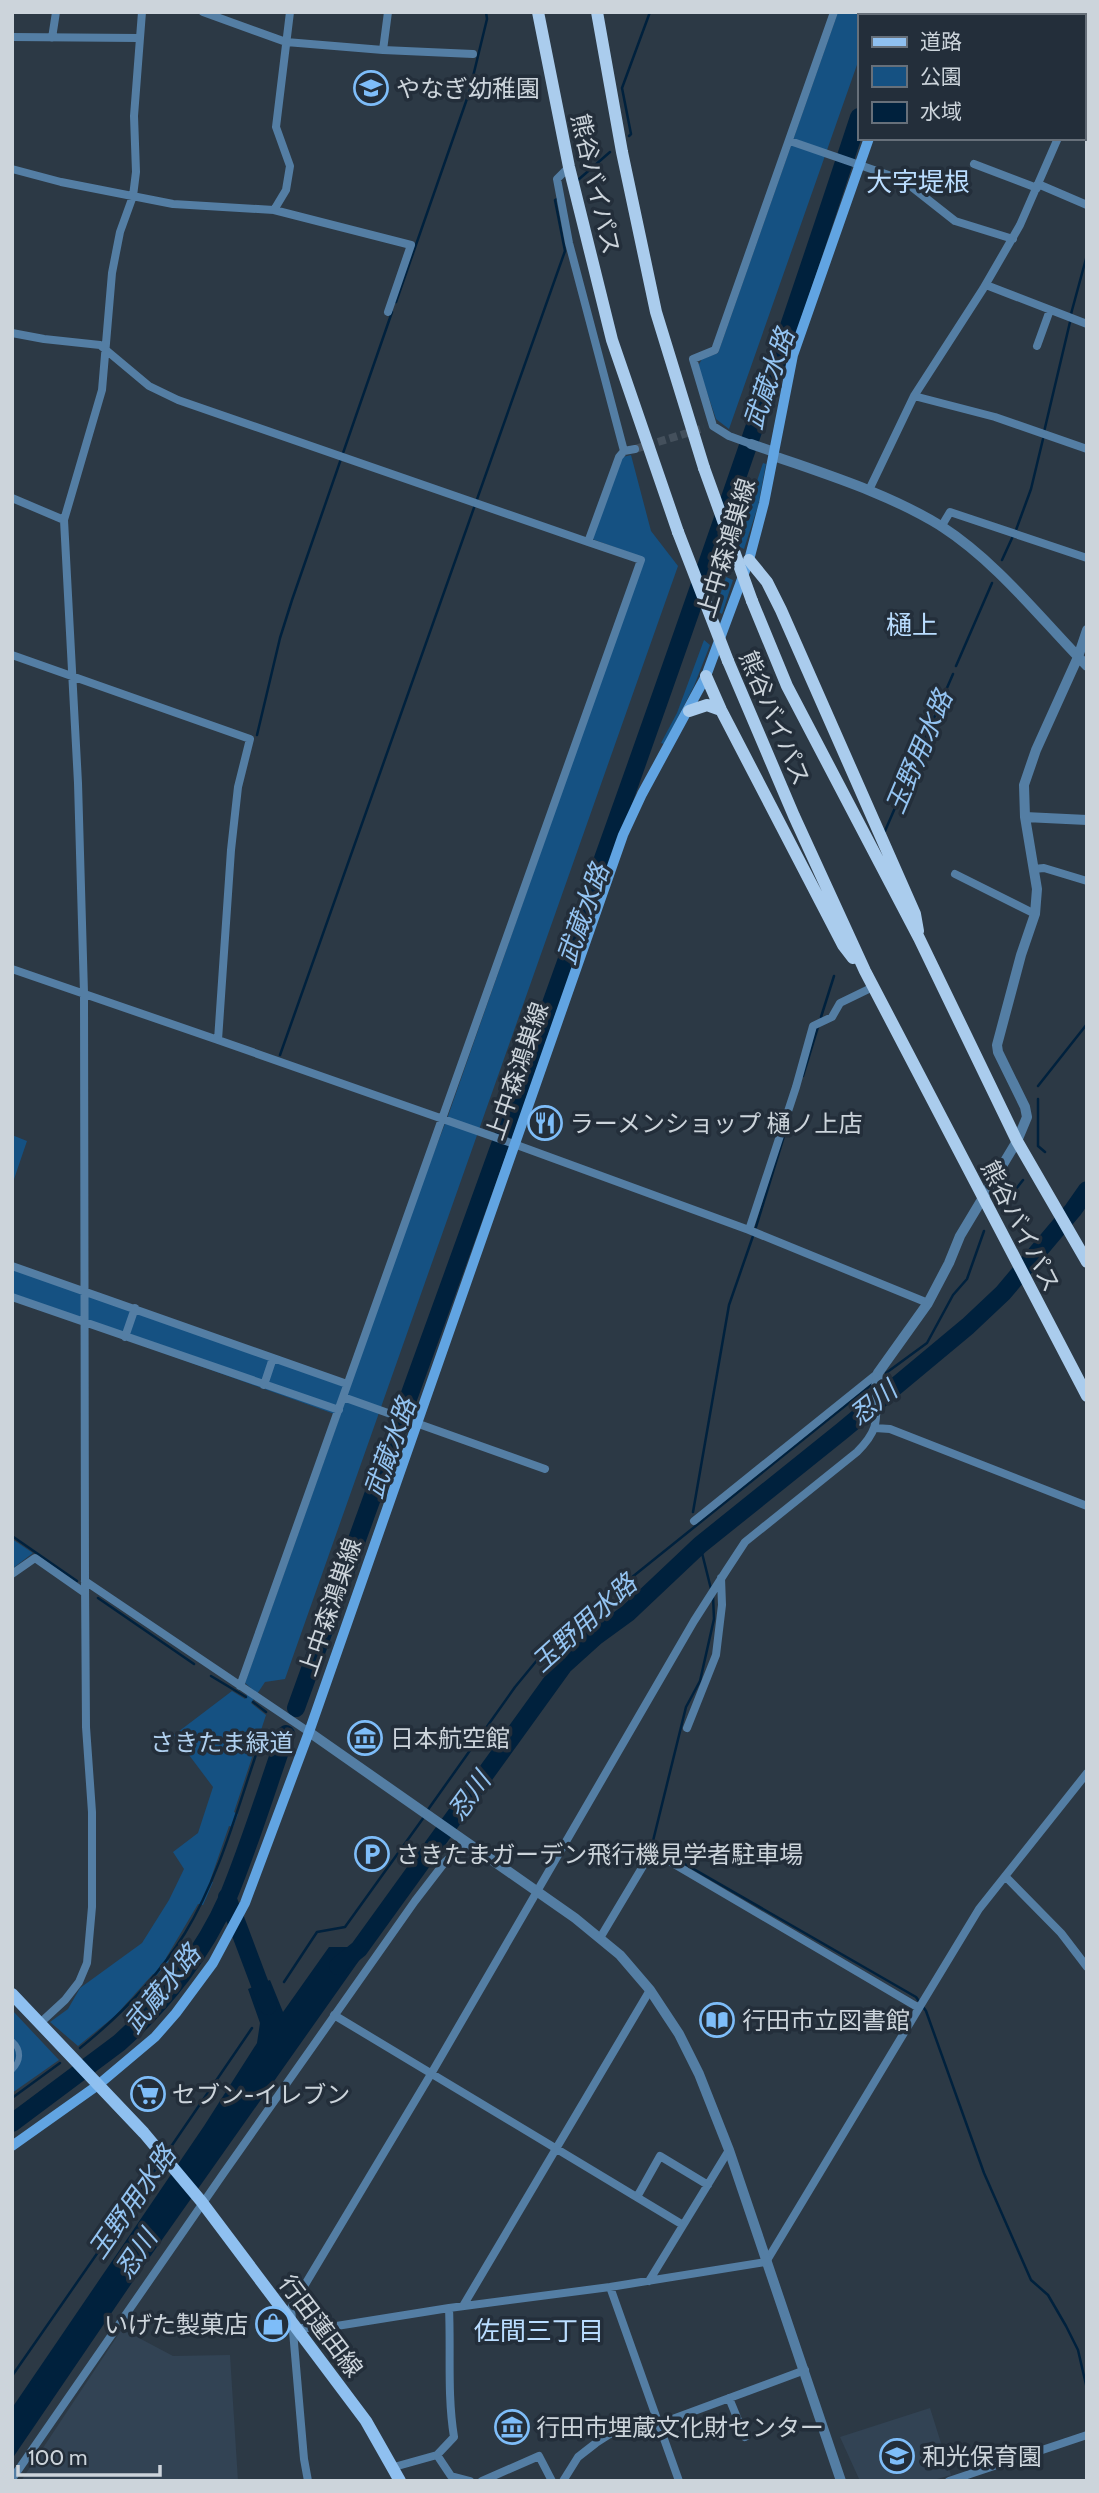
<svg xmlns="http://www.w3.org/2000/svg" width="1099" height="2493" font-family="Cabin,'Noto Sans JP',sans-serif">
<rect width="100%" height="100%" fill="#2c3945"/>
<path fill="#324354" d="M122 2329 173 2356 230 2355 238 2481H21Z
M930 2408 951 2475 930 2481H860L840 2437Z"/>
<path fill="#155182" d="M838 12H876L874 16H859V59L729 429 716 419 698 366 702 359 718 353Z
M631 455 651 531 678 566 285 1679 265 1682 251 1703 266 1715 234 1812 238 1814 233 1827 229 1826 210 1881 213 1882 203 1905 198 1904 166 1958 169 1961 156 1976 153 1974 115 2016 78 2046 50 2022 68 2009 80 1988 142 1943 169 1900 184 1869 173 1852 198 1833 213 1787 174 1735 232 1691 245 1699 251 1688 245 1683 340 1416 12 1299V1263L346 1380 448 1116 643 560 642 557 592 539 619 464 623 457Z
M763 463 766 464 758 506 744 549 740 547 737 541Z
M726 577 733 580 722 614 715 610Z
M704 640 710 645 694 686 664 744 661 743 677 713Z
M12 1135 27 1141 12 1185Z
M12 1539 33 1553 12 1569Z
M12 2010 59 2060 12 2093Z"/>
<path fill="#00213d" d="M329 1947H350L363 1955 140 2271 12 2459V2408L204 2126 257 2043 260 2023 248 1989 270 1980 283 2012Z"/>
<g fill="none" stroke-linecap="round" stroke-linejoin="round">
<path stroke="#00213d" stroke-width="2.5" d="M629 136 631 134 622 88 650 12
M578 180 610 152
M396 302 469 93 487 19 486 12
M1071 314 1087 255
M1044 432 1070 322
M1016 530 1031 489 1043 439
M1002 560 1013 536
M956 666 992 583
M257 735 280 638 292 600 392 312
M885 831 953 674
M821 1017 834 976
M280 1055 565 251 555 200 557 199
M803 1076 818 1027
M1038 1086 1087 1024
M1038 1099V1146L1045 1152
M1002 1207 1023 1180
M756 1227 789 1120
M886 1373 927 1343 953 1295 967 1279 984 1231
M693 1512 729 1305 753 1236
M12 1536 77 1581
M700 1545 711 1589
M713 1596 714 1619 700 1681 686 1707 652 1845 916 1997 926 2011 984 2173 1031 2280 1048 2295 1066 2326 1078 2350 1087 2389
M98 1598 194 1664
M211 1676 246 1697
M253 1702 266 1712
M427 1811 515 1687 543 1653 575 1623 871 1385
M284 1982 317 1932 345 1927 424 1817
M80 2048C121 2015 157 1978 185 1933 221 1874 239 1802 262 1737
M12 2098 60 2063
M166 2154 252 2028
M12 2376 162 2160"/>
<path stroke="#00213d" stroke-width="18" d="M893 16 894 12
M296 1708C487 1179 683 651 859 117
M227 1897 268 2006
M338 1966 359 1949 564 1665 595 1637 628 1613 700 1545 842 1431 968 1326 1003 1293 1073 1210 1087 1190
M12 2123 119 2043C164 2003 204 1952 228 1897 250 1844 267 1788 286 1734"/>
<path stroke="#44505c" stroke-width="8" stroke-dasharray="8 4" stroke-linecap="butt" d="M635 449 704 428"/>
<path stroke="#547ea4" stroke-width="6" d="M12 2041C22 2050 21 2061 12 2070"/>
<path stroke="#547ea4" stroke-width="8" d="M203 12 286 42 383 50 473 54
M12 37 138 38
M52 38 56 12
M383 50 388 12
M1083 85 1087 79
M790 141 903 180 955 221 1013 239
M974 164 1037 188
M569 167 557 179 569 243 624 451
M12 169 61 182 173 204 274 210 286 190 290 166 276 127 290 12
M1038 184 1087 205
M274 210 411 245 388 312
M986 285 1087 324
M12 333 44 339 100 345 149 386 178 400 588 542
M1037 346 1050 310
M914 396 995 417 1087 449
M751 444 729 436 713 426 693 359 715 350 834 12
M869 490 914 396 983 289 1020 225 1058 138
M12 498 64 520
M941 527 950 512 1087 558
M12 655 250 739 238 787 231 850 218 1040 514 1144 749 1230 928 1303
M1034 869 1044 868 1087 881
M955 874 1035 914
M12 969 218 1040
M749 1230 796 1087 813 1026 832 1017 840 1003 873 987
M12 1266 347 1384
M12 1297 339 1410
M125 1337 135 1308
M264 1385 273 1358
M343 1397 545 1469
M875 1428 890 1429 1087 1506
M694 1521 878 1373
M12 1574 35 1558 85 1593
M85 1581 309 1732
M240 1686 641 560 588 542 619 457 624 451 635 449
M687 1728 716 1655 722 1605 721 1578
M1005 1876 1061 1933 1087 1967
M919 2008 979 1909 1087 1773
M334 2015 683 2225
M39 2024 65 2000 79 1982 87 1963 92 1907V1812L86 1727 85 1581 84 993 78 783 64 520 102 390 112 273 120 232 133 196 136 172 134 116 142 12
M637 2197 660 2156 708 2185
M649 2281 729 2150
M610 2287 679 2481
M463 2306 650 1990
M295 2328H324L449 2308
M729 2398 745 2437
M437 2455 451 2476 470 2481
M394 2467 437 2455 454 2437C447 2394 451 2351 449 2308L610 2287 766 2262 919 2008 652 1851 600 1938
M12 2479 223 2174 415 1901 445 1862 467 1842
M308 2481 304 2459 291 2308 431 2074 694 1621 726 1571 745 1542 857 1452C881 1428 876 1419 876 1387
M482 2481 539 2456 552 2481
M563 2481 578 2457 596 2443 610 2434 634 2431 659 2424 805 2370
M949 2481 1087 2435"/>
<path stroke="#547ea4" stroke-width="10" d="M751 444 774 452
M774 456C831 476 889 494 941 526 998 563 1040 618 1087 666
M1025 817 1087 820
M876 1387 878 1373 928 1303 949 1263 960 1236 1017 1141 1027 1117 1025 1107 998 1052 997 1045 1021 955 1035 914 1037 889 1025 817 1024 785 1036 750 1078 657 1087 630
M309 1732 575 1918 620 1955 650 1990 679 2034 699 2074 729 2150 841 2481"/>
<path stroke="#61a4e2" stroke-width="10" d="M912 16 913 12
M12 2146 98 2085 155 2037 176 2013 213 1963 245 1903 309 1732 623 835 642 794 706 676 749 560 764 503 793 355 869 138"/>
<path stroke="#8fc0f0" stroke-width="12" d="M12 1994 144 2133 201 2201 366 2421 400 2481"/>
<path stroke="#aacced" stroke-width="12" d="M538 12 569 167 612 340 678 532
M597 12 622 152 656 312 704 468
M749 560 767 582 781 610 915 914 918 931
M752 601 787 686 919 938 1017 1141 1087 1262
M728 661 794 816 865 971 1087 1396
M706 676 721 710 843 945 853 958
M689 711 707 705 721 710"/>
<path stroke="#aacced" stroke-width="12" d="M704 468 752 601
M678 532 728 661"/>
</g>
<defs>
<g id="school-ring" transform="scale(1.75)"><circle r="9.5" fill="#232e3a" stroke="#7ebdf9" stroke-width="1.5"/><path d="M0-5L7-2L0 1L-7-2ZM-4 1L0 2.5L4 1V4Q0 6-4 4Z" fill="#7ebdf9"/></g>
<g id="restaurant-ring" transform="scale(1.75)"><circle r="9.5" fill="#232e3a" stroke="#7ebdf9" stroke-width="1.5"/><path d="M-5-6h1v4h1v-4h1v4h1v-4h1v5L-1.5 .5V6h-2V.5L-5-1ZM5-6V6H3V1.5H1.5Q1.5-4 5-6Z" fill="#7ebdf9"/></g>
<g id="museum-ring" transform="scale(1.75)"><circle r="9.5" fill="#232e3a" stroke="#7ebdf9" stroke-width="1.5"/><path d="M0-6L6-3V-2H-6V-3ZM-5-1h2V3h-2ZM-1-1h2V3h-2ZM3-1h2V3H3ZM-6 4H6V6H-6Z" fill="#7ebdf9"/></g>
<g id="parking-ring" transform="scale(1.75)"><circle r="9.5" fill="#232e3a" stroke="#7ebdf9" stroke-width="1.5"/><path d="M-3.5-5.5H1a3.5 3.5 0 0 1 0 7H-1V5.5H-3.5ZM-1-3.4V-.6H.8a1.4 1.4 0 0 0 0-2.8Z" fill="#7ebdf9"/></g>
<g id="library-ring" transform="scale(1.75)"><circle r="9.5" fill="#232e3a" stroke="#7ebdf9" stroke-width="1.5"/><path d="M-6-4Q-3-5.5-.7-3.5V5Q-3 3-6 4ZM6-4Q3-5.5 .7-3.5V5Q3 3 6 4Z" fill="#7ebdf9"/></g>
<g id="supermarket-ring" transform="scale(1.75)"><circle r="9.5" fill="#232e3a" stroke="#7ebdf9" stroke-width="1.5"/><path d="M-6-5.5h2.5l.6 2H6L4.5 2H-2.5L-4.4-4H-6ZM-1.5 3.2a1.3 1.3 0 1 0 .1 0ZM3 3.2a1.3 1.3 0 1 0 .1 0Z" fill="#7ebdf9"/></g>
<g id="shop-ring" transform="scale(1.75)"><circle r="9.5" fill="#232e3a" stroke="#7ebdf9" stroke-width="1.5"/><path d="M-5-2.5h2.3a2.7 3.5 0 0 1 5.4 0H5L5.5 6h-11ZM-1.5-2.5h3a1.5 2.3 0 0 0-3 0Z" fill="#7ebdf9"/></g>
</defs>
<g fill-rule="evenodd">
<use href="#school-ring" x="371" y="88"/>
<use href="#restaurant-ring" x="545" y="1123"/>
<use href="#museum-ring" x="365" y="1738"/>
<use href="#parking-ring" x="372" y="1854"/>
<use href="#library-ring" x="717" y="2020"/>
<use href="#supermarket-ring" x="148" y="2094"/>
<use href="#shop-ring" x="273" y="2324"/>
<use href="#museum-ring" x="512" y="2427"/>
<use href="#school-ring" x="897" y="2456"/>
</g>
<g text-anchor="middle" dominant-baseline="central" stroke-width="7" stroke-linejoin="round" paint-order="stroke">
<g font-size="24" fill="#ccd4db" stroke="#232e3a" text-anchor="start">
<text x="396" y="88">やなぎ幼稚園</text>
<text x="570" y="1123">ラーメンショップ 樋ノ上店</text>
<text x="390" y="1738">日本航空館</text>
<text x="396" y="1854">さきたまガーデン飛行機見学者駐車場</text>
<text x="742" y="2020">行田市立図書館</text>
<text x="172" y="2094">セブン-イレブン</text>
<text x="248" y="2324" text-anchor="end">いげた製菓店</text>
<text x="536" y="2427">行田市埋蔵文化財センター</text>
<text x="922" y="2456">和光保育園</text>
</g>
<g font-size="24" fill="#ccd4db" stroke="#232e3a">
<text transform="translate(596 184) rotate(77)">熊谷バイパス</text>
<text transform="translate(726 548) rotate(-73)">上中森鴻巣線</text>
<text transform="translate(775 718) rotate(67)">熊谷バイパス</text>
<text transform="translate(517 1071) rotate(-71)">上中森鴻巣線</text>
<text transform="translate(1021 1226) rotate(63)">熊谷バイパス</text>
<text transform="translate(330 1607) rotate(-71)">上中森鴻巣線</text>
<text transform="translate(321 2326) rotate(53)">行田蓮田線</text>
</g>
<g font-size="24" fill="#b0d0ef" stroke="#232e3a">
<text x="222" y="1742">さきたま緑道</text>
</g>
<g font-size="26" fill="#baddff" stroke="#232e3a">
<text x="918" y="182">大字堤根</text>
<text x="912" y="625">樋上</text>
<text x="539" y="2331">佐間三丁目</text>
</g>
<g font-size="26" font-style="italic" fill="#94c4f2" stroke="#232e3a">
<text transform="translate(769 379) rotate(-71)">武蔵水路</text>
<text transform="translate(919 752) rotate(-67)">玉野用水路</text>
<text transform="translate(583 914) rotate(-70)">武蔵水路</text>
<text transform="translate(873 1403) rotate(-39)">忍川</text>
<text transform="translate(390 1448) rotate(-70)">武蔵水路</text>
<text transform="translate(584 1623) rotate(-42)">玉野用水路</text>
<text transform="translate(469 1796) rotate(-54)">忍川</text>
<text transform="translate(162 1989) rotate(-51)">武蔵水路</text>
<text transform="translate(132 2202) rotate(-55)">玉野用水路</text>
<text transform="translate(136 2254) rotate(-56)">忍川</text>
</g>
</g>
<rect width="1099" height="2493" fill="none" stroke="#ccd4db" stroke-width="28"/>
<rect x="858" y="14" width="228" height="126" fill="#232e3a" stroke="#67707a" stroke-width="2"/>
<rect x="872" y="37" width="35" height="10" fill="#8fc0f0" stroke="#67707a" stroke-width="2"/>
<text x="920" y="49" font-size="21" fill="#ccd4db">道路</text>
<rect x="872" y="66" width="35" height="21" fill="#155182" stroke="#67707a" stroke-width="2"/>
<text x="920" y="84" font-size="21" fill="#ccd4db">公園</text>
<rect x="872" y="102" width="35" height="21" fill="#00213d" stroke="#67707a" stroke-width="2"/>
<text x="920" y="119" font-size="21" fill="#ccd4db">水域</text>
<path d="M18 2465v10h142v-10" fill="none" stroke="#ccd4db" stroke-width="3.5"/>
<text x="28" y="2465" font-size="21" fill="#ccd4db" stroke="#232e3a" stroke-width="5" paint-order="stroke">100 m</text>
</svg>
